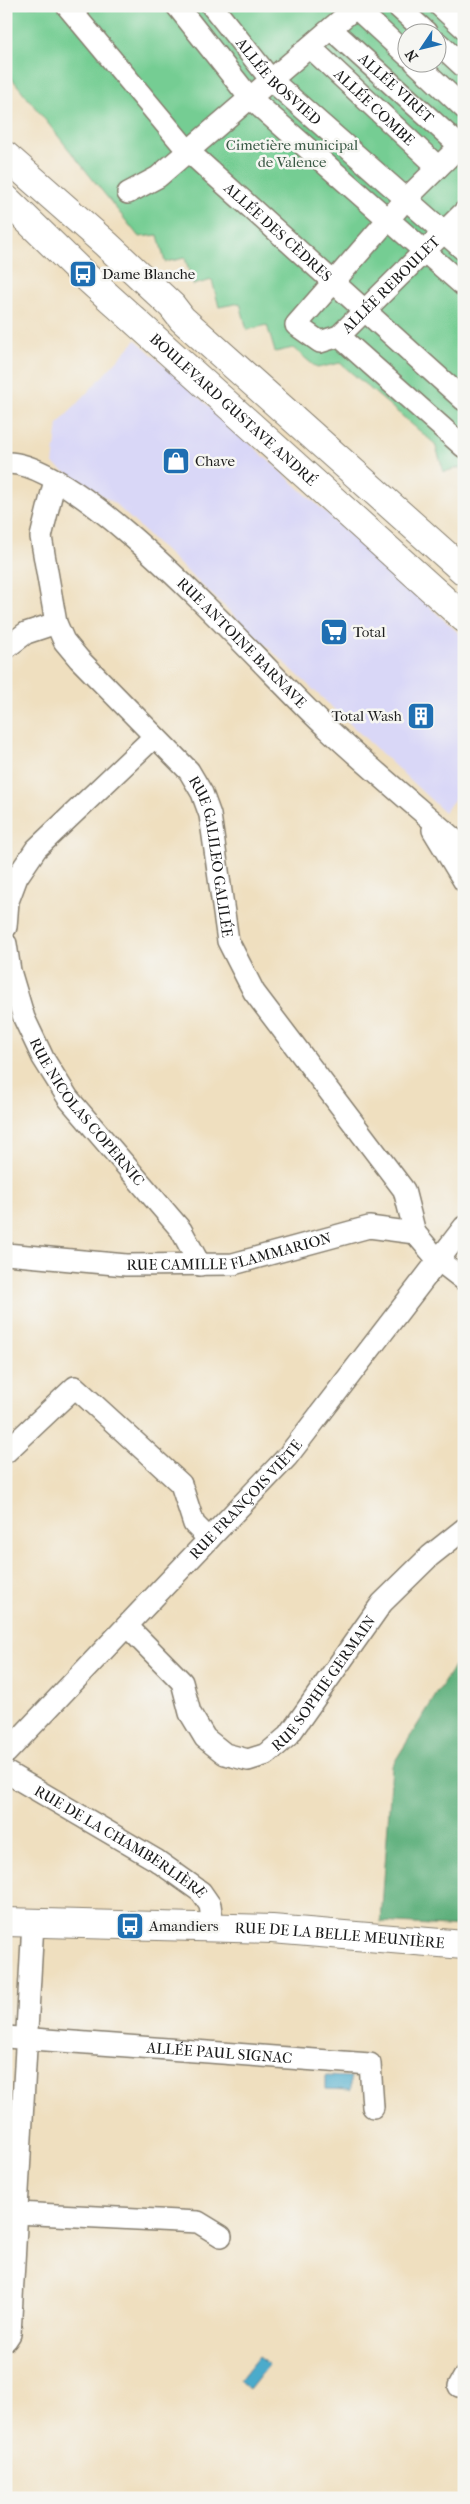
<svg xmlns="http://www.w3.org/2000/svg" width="470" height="2504" font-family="'IM FELL French Canon',serif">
<rect width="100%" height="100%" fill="#f6f6f2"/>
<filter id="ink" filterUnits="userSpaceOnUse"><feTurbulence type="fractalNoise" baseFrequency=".02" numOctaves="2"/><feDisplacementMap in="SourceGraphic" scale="10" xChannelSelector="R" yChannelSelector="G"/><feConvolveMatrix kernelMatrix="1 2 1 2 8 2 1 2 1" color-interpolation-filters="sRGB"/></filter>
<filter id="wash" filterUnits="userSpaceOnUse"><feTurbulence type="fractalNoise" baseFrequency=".0096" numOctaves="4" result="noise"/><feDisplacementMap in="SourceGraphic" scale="20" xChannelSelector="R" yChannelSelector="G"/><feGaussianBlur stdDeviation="1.12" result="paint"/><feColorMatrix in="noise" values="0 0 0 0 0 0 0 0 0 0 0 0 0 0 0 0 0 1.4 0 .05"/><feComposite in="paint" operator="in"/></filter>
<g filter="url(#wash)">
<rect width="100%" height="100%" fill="#efdfbf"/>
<path fill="#d9d7f7" d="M136 340 464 638V788L444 812 114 503 53 464 58 424Z"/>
<path fill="#74cd93" stroke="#487458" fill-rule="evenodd" d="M6 6H464V474L461 467 444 472 435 444 340 363 317 368 293 348 275 352 267 325 247 330 240 303 219 307 212 280 193 285 185 258 165 262 158 235 139 237 6 71ZM408 32H438V62H408Z"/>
<path fill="#5fb07d" stroke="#3e664c" d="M464 1650V1927L381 1922 392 1766Z"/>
<path fill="#4cabcb" stroke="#346474" d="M325 2076 351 2077V2090L325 2089Z
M258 2357 269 2365 249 2390 239 2381Z"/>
</g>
<g filter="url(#ink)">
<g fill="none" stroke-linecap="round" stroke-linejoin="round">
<g stroke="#867e6e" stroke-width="24">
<g id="street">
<path id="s1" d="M67 6 188 151 464 400"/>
<path d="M177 6 249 97 464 286"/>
<path id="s2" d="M212 6 271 80 464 250"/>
<path d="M397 6 426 32"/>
<path d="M440 6 464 28"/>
<path d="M356 8 408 56"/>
<path id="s3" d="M331 29 460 146"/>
<path d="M438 43 464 67"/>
<path id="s4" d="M310 47 438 167"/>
<path d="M415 62 464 108"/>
<path id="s5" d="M464 142 406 199 296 325 320 342 339 336 464 212"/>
<path d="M128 193 158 177 357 6"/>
<path d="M339 336 464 447"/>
<path id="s6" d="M6 463C81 459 267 673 327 728 371 769 418 808 464 848"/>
<path id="s7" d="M55 480 41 537 56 623 64 641 79 659 189 771 202 793 210 815 228 941 254 992 404 1190 415 1233"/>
<path d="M6 648 26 633 56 623"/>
<path d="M433 830 464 881"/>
<path d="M6 927 8 901 17 877 36 849 154 737"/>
<path id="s8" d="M6 944 10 971 24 1018 43 1058 68 1098 181 1230 200 1265"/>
<path id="s9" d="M6 1254 126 1265 233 1264 369 1227 415 1233 438 1260 464 1280"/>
<path d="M6 1452 75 1387 181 1484 194 1524 209 1539"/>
<path id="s10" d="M127 1626 182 1682 190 1713 205 1738 225 1754 248 1760 267 1754 289 1735 382 1603 430 1556 464 1529"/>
<path id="s11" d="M6 1753 287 1457 464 1227"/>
<path id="s12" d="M6 1772 156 1860 201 1892 210 1905 213 1926"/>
<path id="s13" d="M6 2037 370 2064 373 2107"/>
<path d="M16 2213 198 2222 221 2236"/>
<path d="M6 2340 10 2334 33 1923"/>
<path d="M459 2386 464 2377"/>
</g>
</g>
<g stroke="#867e6e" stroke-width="30">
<g id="secondary">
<path id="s14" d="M6 1922 272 1929 464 1945"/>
</g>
</g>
<g stroke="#867e6e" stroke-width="30">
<g id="primary">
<path d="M6 156 106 244 172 306 182 319 464 571"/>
<path id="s15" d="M6 199 83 274 464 618"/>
</g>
</g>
<use href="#street" stroke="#fff" stroke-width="21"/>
<use href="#secondary" stroke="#fff" stroke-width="28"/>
<use href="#primary" stroke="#fff" stroke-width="28"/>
</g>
</g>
<defs>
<g id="bus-square" transform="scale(1.4375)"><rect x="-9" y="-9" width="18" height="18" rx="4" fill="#1f6fb2" stroke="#f6f6f2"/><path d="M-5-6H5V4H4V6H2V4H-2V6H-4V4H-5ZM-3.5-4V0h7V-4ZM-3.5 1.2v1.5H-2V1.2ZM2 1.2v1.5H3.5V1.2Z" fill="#fff"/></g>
<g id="shop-square" transform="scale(1.4375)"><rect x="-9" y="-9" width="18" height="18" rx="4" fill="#1f6fb2" stroke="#f6f6f2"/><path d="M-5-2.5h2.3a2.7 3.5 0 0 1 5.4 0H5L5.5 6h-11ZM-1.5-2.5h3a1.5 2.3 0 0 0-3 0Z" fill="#fff"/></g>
<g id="supermarket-square" transform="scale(1.4375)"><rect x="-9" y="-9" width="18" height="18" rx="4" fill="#1f6fb2" stroke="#f6f6f2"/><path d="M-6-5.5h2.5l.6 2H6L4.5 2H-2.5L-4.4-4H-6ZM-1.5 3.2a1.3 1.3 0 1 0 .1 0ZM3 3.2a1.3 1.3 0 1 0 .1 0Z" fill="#fff"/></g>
<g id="building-square" transform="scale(1.4375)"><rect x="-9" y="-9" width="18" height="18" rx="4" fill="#1f6fb2" stroke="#f6f6f2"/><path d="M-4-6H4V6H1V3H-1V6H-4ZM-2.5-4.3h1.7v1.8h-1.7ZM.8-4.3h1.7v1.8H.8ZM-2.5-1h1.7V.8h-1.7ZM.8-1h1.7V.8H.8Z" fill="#fff"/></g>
</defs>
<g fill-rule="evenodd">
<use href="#bus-square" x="83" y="274"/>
<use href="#shop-square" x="176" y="461"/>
<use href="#supermarket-square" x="334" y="632"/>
<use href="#building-square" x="421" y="716"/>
<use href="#bus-square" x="130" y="1926"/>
</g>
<g text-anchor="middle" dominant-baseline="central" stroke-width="5" stroke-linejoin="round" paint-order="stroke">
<g font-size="15" fill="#1c1c1c" stroke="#f6f6f2">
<text stroke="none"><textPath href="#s2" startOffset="101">ALLÉE BOSVIED</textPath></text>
<text stroke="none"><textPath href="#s3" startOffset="88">ALLÉE VIRET</textPath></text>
<text stroke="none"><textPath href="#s4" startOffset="88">ALLÉE COMBE</textPath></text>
<text stroke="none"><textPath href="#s1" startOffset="310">ALLÉE DES CÈDRES</textPath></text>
<text stroke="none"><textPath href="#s5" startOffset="371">ALLÉE REBOULET</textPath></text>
<text stroke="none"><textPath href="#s15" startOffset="310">BOULEVARD GUSTAVE ANDRÉ</textPath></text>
<text stroke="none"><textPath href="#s6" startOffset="301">RUE ANTOINE BARNAVE</textPath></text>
<text stroke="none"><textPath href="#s7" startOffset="436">RUE GALILEO GALILÉE</textPath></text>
<text stroke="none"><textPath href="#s8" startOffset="190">RUE NICOLAS COPERNIC</textPath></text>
<text stroke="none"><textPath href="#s9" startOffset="225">RUE CAMILLE FLAMMARION</textPath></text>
<text stroke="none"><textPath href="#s11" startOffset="349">RUE FRANÇOIS VIÈTE</textPath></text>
<text stroke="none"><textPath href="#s10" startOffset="300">RUE SOPHIE GERMAIN</textPath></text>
<text stroke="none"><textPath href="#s12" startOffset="134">RUE DE LA CHAMBERLIÈRE</textPath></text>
<text stroke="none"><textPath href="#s14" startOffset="334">RUE DE LA BELLE MEUNIÈRE</textPath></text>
<text stroke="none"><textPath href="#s13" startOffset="214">ALLÉE PAUL SIGNAC</textPath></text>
</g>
<g font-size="15" fill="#3b5a46" stroke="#f6f6f2">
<text x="292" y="145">Cimetière municipal<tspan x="292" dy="17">de Valence</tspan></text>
</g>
<g font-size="15" fill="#1c1c1c" stroke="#f6f6f2" text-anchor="start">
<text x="102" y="274">Dame Blanche</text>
<text x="195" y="461">Chave</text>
<text x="353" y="632">Total</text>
<text x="402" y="716" text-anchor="end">Total Wash</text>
<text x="149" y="1926">Amandiers</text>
</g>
</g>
<rect width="470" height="2504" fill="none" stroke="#f6f6f2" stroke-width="25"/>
<g transform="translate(422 48) rotate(235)"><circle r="24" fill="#f6f6f2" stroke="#9f9f9c"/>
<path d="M0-4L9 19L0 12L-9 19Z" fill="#1f6fb2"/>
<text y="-8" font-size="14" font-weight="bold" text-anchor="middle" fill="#1c1c1c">N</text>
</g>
</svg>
